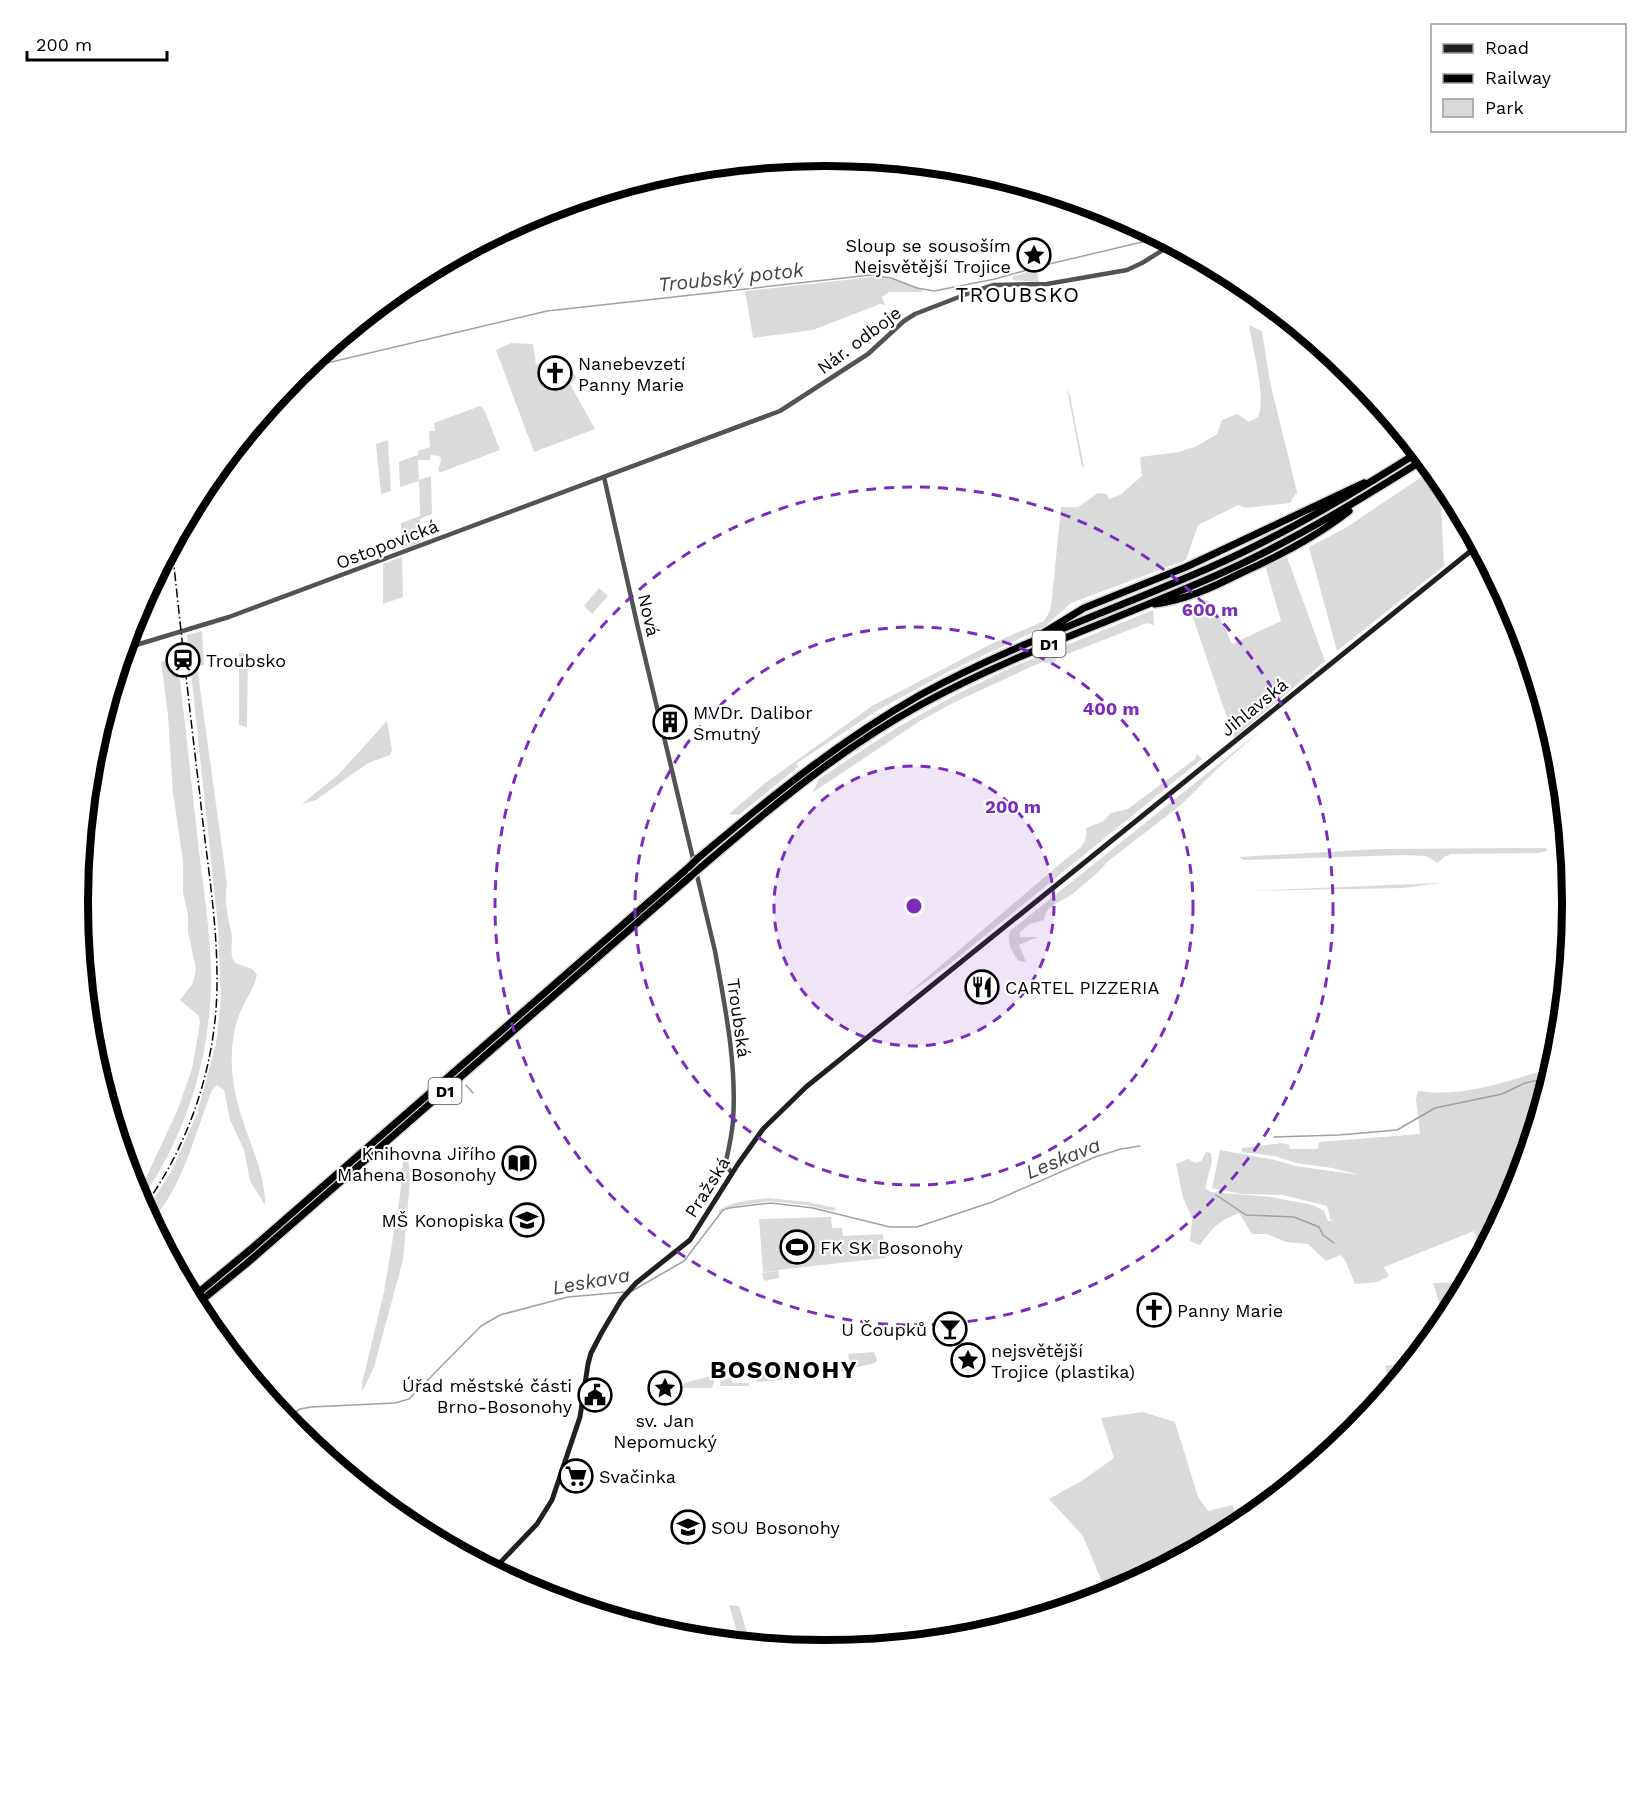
<svg xmlns="http://www.w3.org/2000/svg" width="1650" height="1806" font-family="'Work Sans',sans-serif">
<rect width="100%" height="100%" fill="#fff"/>
<path fill="#dadada" fill-rule="evenodd" d="M1037 269 1039 282 1012 280 1014 276Z
M872 277 891 279 922 290 923 292H889L882 297 885 305 880 304 813 330 753 338 745 291Z
M1249 325 1262 331 1270 382 1297 492 1290 503 1245 508 1238 505 1198 525 1186 560 1071 603 1044 627 948 672 878 710 797 763 798 767 739 815 729 814 764 784 872 706 993 643 1044 621 1050 611 1052 598 1061 507H1078L1098 493 1107 494 1109 499 1120 495 1142 476 1140 457 1179 452 1197 446 1217 434 1222 420 1237 414 1249 422 1258 417C1267 398 1252 347 1249 325Z
M511 343 533 344 536 365 551 356 566 363 577 378 570 384 595 429 534 452 496 350ZM563 366 566 375 552 379 551 382H547L544 370Z
M1067 389 1070 395 1084 467H1082Z
M480 406 484 409 500 450 441 472 438 471 441 460 439 456 431 455 430 460H418L419 480 431 476 432 514 420 519 421 542 402 549 401 523 420 516 419 481 400 487 399 462 418 455V451L430 447 429 431H435L434 423Z
M388 440 391 491 381 494 376 444Z
M1432 470 1440 481 1444 566 1337 651 1309 547 1344 529Z
M402 557 403 597 383 604V564Z
M1287 557 1325 661 1234 738 1189 606 1204 599 1214 605 1232 644 1281 621 1265 565Z
M599 588 608 596 592 614 584 606Z
M1153 610 1154 625 1147 623 1057 658 1052 664 1043 662 1035 665 953 703 920 721 812 793 819 779 855 755 898 727 961 692 1012 667Z
M202 631 204 665 197 666 227 884C224 900 227 915 231 931 234 942 228 952 235 963L252 969 257 975C254 989 245 1000 240 1013 231 1035 230 1063 234 1086 239 1124 266 1167 265 1205L250 1181 244 1150 230 1120 224 1090 217 1085 212 1090C195 1133 184 1185 152 1220L146 1211 172 1170 197 1114 216 1044 221 998 218 926 187 635Z
M239 653H248L247 727 239 725Z
M177 657C185 719 191 781 198 842 203 887 211 933 211 978 211 1057 186 1135 141 1200L138 1195 178 1109 192 1069 200 1023 199 1016 180 1000 193 983 196 969 188 932V915L183 893V861L173 793 168 715 161 662Z
M387 721 392 750 390 755 368 763 316 800 302 804 339 774Z
M1265 727 1219 767 1182 804 1107 862C1099 873 1085 883 1075 892 1064 902 1046 903 1044 920L1030 924 1020 932V937H1038L1019 945 1026 962 1019 961C1012 953 1006 941 1010 931Z
M1197 754 1202 759 950 964 903 998 1067 858C1079 849 1088 845 1086 828L1102 822 1111 813 1128 809 1195 759Z
M1546 848 1547 851 1538 853 1451 854 1444 857 1438 863 1426 856 1404 855 1244 860 1239 857 1378 849Z
M1440 883 1404 888 1246 891 1438 883Z
M1538 1072H1551L1545 1090 1537 1093 1535 1098 1541 1103 1515 1189 1481 1253 1474 1231 1384 1267 1389 1276 1378 1282 1355 1284 1346 1262 1341 1255 1326 1261 1308 1244 1286 1242 1267 1234H1252L1239 1213C1219 1221 1213 1227 1200 1245L1190 1241 1192 1219 1183 1197 1176 1164 1188 1159 1195 1163 1201 1161 1206 1152 1211 1153 1212 1162 1205 1188 1210 1192 1271 1197 1313 1205 1324 1211 1328 1221H1331L1327 1206 1283 1195 1241 1194 1212 1188 1220 1150 1275 1160 1295 1166 1360 1175 1332 1168 1296 1163 1275 1156 1242 1152V1148L1282 1143 1289 1145 1290 1149H1318L1319 1142 1420 1134 1416 1099 1418 1091C1460 1097 1499 1084 1538 1072Z
M408 1153 410 1180 403 1260 374 1367 362 1392V1383L384 1292 400 1195 403 1160Z
M769 1198 807 1202 836 1208 834 1211 806 1205 770 1201 724 1208 719 1213 718 1211C732 1201 753 1200 769 1198Z
M831 1217 832 1228H842L843 1236 883 1234 885 1258 778 1270 779 1278 764 1281 762 1273 776 1271 763 1272 759 1219Z
M1466 1282 1451 1308 1442 1311 1433 1283Z
M1162 1301 1173 1316 1141 1315 1139 1309 1143 1304Z
M874 1352 877 1360 875 1363 841 1371V1369L850 1366 848 1354Z
M790 1361 794 1379 756 1382 758 1366Z
M1398 1364H1408L1390 1386 1385 1366Z
M711 1376 715 1379 712 1388H683L684 1383Z
M731 1377 733 1383H749V1386H720L721 1381Z
M1143 1412 1175 1422 1198 1497 1208 1511 1233 1505 1238 1525 1163 1565 1152 1563 1148 1573 1107 1594 1083 1536 1049 1499 1083 1480 1114 1458 1101 1418Z
M729 1605 739 1606 750 1643 740 1642Z"/>
<g fill="none" stroke-linecap="round" stroke-linejoin="round">
<path stroke="#a1a1a1" stroke-width="1.5" d="M306 368 547 311 871 275 891 278 917 288 934 291 995 279 1045 265 1159 238
M466 1085 473 1093
M1274 1137 1339 1135 1397 1130 1435 1108 1502 1094 1525 1083 1549 1078
M1216 1195 1246 1215 1294 1217 1319 1227 1323 1235 1334 1243
M632 1291 684 1261 723 1210 729 1208 771 1203 813 1208 890 1227H917L992 1202 1095 1157 1121 1149 1140 1146
M294 1414 334 1462
M286 1418 300 1409 311 1407 395 1403 409 1399 481 1326 500 1315 568 1297 625 1292"/>
<g stroke="#dbdbdb" stroke-width="10">
<path id="motorway" d="M1155 604C1186 600 1213 587 1241 573 1279 556 1316 537 1349 511
M1043 633 1084 608 1186 567 1364 483
M697 859C768 799 839 741 920 695 1013 644 1114 610 1211 567 1283 535 1351 495 1417 453
M700 868C770 808 840 749 922 704 1017 652 1119 619 1217 575 1289 543 1356 502 1423 460
M193 1297 251 1249 689 867
M197 1304 246 1264 691 876"/>
</g>
<path stroke="#535353" stroke-width="4.5" d="M1294 326 1300 336 1309 339
M604 477 638 628 715 951C725 1007 737 1064 733 1121 732 1134 729 1148 726 1161L727 1167 732 1173
M126 648 229 617 780 411 868 354 904 321 915 314 972 292 994 285 1047 284 1127 270 1142 263 1171 245"/>
<path stroke="#202020" stroke-width="5" d="M494 1569 537 1524 552 1500 580 1417 588 1364 591 1353 602 1332 621 1300 636 1283 690 1240 738 1164 763 1129 806 1087 1477 546"/>
<use href="#motorway" stroke="#000" stroke-width="7"/>
<path stroke="#000" stroke-width="1.5" stroke-dasharray="9 3 1.5 3" stroke-linecap="butt" d="M144 1207C192 1140 218 1058 217 977 217 917 206 856 200 796 190 714 181 631 172 548"/>
<g stroke="#dbdbdb" stroke-width="10" stroke-linecap="butt">
<path id="motorway-bridge" d="M689 867 697 859
M691 876 700 868"/>
</g>
<use href="#motorway-bridge" stroke="#000" stroke-width="7"/>
</g>
<circle cx="914" cy="906" r="140" fill="#7b2cbf" fill-opacity=".12"/>
<g fill="none" stroke="#7b2cbf" stroke-width="3" stroke-dasharray="10 8">
<circle cx="914" cy="906" r="140"/>
<circle cx="914" cy="906" r="279"/>
<circle cx="914" cy="906" r="419"/>
</g>
<defs>
<g id="sight-ring" transform="scale(1.725)"><circle r="9.5" fill="#fff" stroke="#000" stroke-width="1.5"/><path d="M0-6L1.8-2.2L6-1.7L2.9 1.2L3.7 5.4L0 3.3L-3.7 5.4L-2.9 1.2L-6-1.7L-1.8-2.2Z" fill="#000"/></g>
<g id="church-ring" transform="scale(1.725)"><circle r="9.5" fill="#fff" stroke="#000" stroke-width="1.5"/><path d="M-1.2-6h2.4v3.5h3.3v2.4h-3.3V6h-2.4V-.1h-3.3v-2.4h3.3Z" fill="#000"/></g>
<g id="station-ring" transform="scale(1.725)"><circle r="9.5" fill="#fff" stroke="#000" stroke-width="1.5"/><path d="M-3-6H3Q5-6 5-4V2Q5 4 3 4L4.5 6H3L1.5 4h-3L-3 6H-4.5L-3 4Q-5 4-5 2V-4Q-5-6-3-6ZM-3.5-4v3h7v-3ZM-3.5 1v1.5H-2V1ZM2 1v1.5H3.5V1Z" fill="#000"/></g>
<g id="building-ring" transform="scale(1.725)"><circle r="9.5" fill="#fff" stroke="#000" stroke-width="1.5"/><path d="M-4-6H4V6H1V3H-1V6H-4ZM-2.5-4.3h1.7v1.8h-1.7ZM.8-4.3h1.7v1.8H.8ZM-2.5-1h1.7V.8h-1.7ZM.8-1h1.7V.8H.8Z" fill="#000"/></g>
<g id="restaurant-ring" transform="scale(1.725)"><circle r="9.5" fill="#fff" stroke="#000" stroke-width="1.5"/><path d="M-5-6h1v4h1v-4h1v4h1v-4h1v5L-1.5 .5V6h-2V.5L-5-1ZM5-6V6H3V1.5H1.5Q1.5-4 5-6Z" fill="#000"/></g>
<g id="library-ring" transform="scale(1.725)"><circle r="9.5" fill="#fff" stroke="#000" stroke-width="1.5"/><path d="M-6-4Q-3-5.5-.7-3.5V5Q-3 3-6 4ZM6-4Q3-5.5 .7-3.5V5Q3 3 6 4Z" fill="#000"/></g>
<g id="school-ring" transform="scale(1.725)"><circle r="9.5" fill="#fff" stroke="#000" stroke-width="1.5"/><path d="M0-5L7-2L0 1L-7-2ZM-4 1L0 2.5L4 1V4Q0 6-4 4Z" fill="#000"/></g>
<g id="stadium-ring" transform="scale(1.725)"><circle r="9.5" fill="#fff" stroke="#000" stroke-width="1.5"/><path d="M0-5a6.5 5 0 1 0 0 10a6.5 5 0 1 0 0-10ZM-3.5-1.8h7v3.6h-7Z" fill="#000"/></g>
<g id="bar-ring" transform="scale(1.725)"><circle r="9.5" fill="#fff" stroke="#000" stroke-width="1.5"/><path d="M-6-5H6L.8 .8V4.5H3.5V6h-7V4.5H-.8V.8Z" fill="#000"/></g>
<g id="civic-ring" transform="scale(1.725)"><circle r="9.5" fill="#fff" stroke="#000" stroke-width="1.5"/><path d="M-.6-6.5H3V-4.5H.6V-3L4-1V1h2V6H-6V1h2V-1L-.6-3ZM-1.2 2.5V6h2.4V2.5Z" fill="#000"/></g>
<g id="supermarket-ring" transform="scale(1.725)"><circle r="9.5" fill="#fff" stroke="#000" stroke-width="1.5"/><path d="M-6-5.5h2.5l.6 2H6L4.5 2H-2.5L-4.4-4H-6ZM-1.5 3.2a1.3 1.3 0 1 0 .1 0ZM3 3.2a1.3 1.3 0 1 0 .1 0Z" fill="#000"/></g>
<g id="university-ring" transform="scale(1.725)"><circle r="9.5" fill="#fff" stroke="#000" stroke-width="1.5"/><path d="M0-5L7-2L0 1L-7-2ZM-4 1L0 2.5L4 1V4Q0 6-4 4Z" fill="#000"/></g>
</defs>
<g fill-rule="evenodd">
<use href="#sight-ring" x="1034" y="255"/>
<use href="#church-ring" x="555" y="373"/>
<use href="#station-ring" x="183" y="660"/>
<use href="#building-ring" x="670" y="722"/>
<use href="#restaurant-ring" x="982" y="987"/>
<use href="#library-ring" x="519" y="1163"/>
<use href="#school-ring" x="527" y="1220"/>
<use href="#stadium-ring" x="797" y="1247"/>
<use href="#church-ring" x="1154" y="1310"/>
<use href="#bar-ring" x="950" y="1329"/>
<use href="#sight-ring" x="968" y="1360"/>
<use href="#sight-ring" x="665" y="1388"/>
<use href="#civic-ring" x="595" y="1395"/>
<use href="#supermarket-ring" x="576" y="1476"/>
<use href="#university-ring" x="688" y="1527"/>
</g>
<g text-anchor="middle" dominant-baseline="central" stroke-width="4.5" stroke-linejoin="round" paint-order="stroke">
<g fill="#fff" stroke="#4c4c4c" stroke-width="1.5">
<rect x="1032.5" y="631" width="33" height="26" rx="4.5"/>
<rect x="428.5" y="1078" width="33" height="26" rx="4.5"/>
</g>
<g font-size="16" font-weight="bold" fill="#000">
<text x="1049" y="644">D1</text>
<text x="445" y="1091">D1</text>
</g>
<g font-size="18" fill="#000" stroke="#fff" text-anchor="start">
<text x="1011" y="245" text-anchor="end">Sloup se sousoším<tspan x="1011" dy="21">Nejsvětější Trojice</tspan></text>
<text x="578" y="363">Nanebevzetí<tspan x="578" dy="21">Panny Marie</tspan></text>
<text x="206" y="660">Troubsko</text>
<text x="693" y="712">MVDr. Dalibor<tspan x="693" dy="21">Smutný</tspan></text>
<text x="1005" y="987">CARTEL PIZZERIA</text>
<text x="496" y="1153" text-anchor="end">Knihovna Jiřího<tspan x="496" dy="21">Mahena Bosonohy</tspan></text>
<text x="504" y="1220" text-anchor="end">MŠ Konopiska</text>
<text x="820" y="1247">FK SK Bosonohy</text>
<text x="1177" y="1310">Panny Marie</text>
<text x="927" y="1329" text-anchor="end">U Čoupků</text>
<text x="991" y="1350">nejsvětější<tspan x="991" dy="21">Trojice (plastika)</tspan></text>
<text x="572" y="1385" text-anchor="end">Úřad městské části<tspan x="572" dy="21">Brno-Bosonohy</tspan></text>
<text x="665" y="1420" text-anchor="middle">sv. Jan<tspan x="665" dy="21">Nepomucký</tspan></text>
<text x="599" y="1476">Svačinka</text>
<text x="711" y="1527">SOU Bosonohy</text>
</g>
<g font-size="18" fill="#000" stroke="#fff">
<text transform="translate(859 340) rotate(-37)">Nár. odboje</text>
<text transform="translate(387 544) rotate(-21)">Ostopovická</text>
<text transform="translate(649 615) rotate(77)">Nová</text>
<text transform="translate(1254 707) rotate(-39)">Jihlavská</text>
<text transform="translate(739 1018) rotate(82)">Troubská</text>
<text transform="translate(707 1187) rotate(-58)">Pražská</text>
</g>
<g font-size="20" font-style="italic" fill="#424242" stroke="#fff">
<text transform="translate(731 277) rotate(-6)">Troubský potok</text>
<text transform="translate(1063 1158) rotate(-22)">Leskava</text>
<text transform="translate(591 1281) rotate(-10)">Leskava</text>
</g>
<g font-size="21" letter-spacing="1.5" fill="#000" stroke="#fff">
<text x="1018" y="294">TROUBSKO</text>
</g>
<g font-size="24" font-weight="bold" letter-spacing="1.5" fill="#000" stroke="#fff">
<text x="784" y="1370">BOSONOHY</text>
</g>
</g>
<path d="M0 0H1650V1806H0ZM824 166H826A736 736 0 0 1 1562 902V904A736 736 0 0 1 826 1640H824A736 736 0 0 1 88 904V902A736 736 0 0 1 824 166Z" fill="#fff" fill-rule="evenodd"/>
<path fill="none" stroke="#000" stroke-width="8" d="M824 166H826A736 736 0 0 1 1562 902V904A736 736 0 0 1 826 1640H824A736 736 0 0 1 88 904V902A736 736 0 0 1 824 166Z"/>
<circle cx="914" cy="906" r="9" fill="#7b2cbf" stroke="#fff" stroke-width="3"/>
<g font-size="18" text-anchor="middle" font-weight="bold" fill="#7b2cbf" stroke="#fff" stroke-width="4.5" stroke-linejoin="round" paint-order="stroke">
<text x="1210" y="616">600 m</text>
<text x="1111" y="715">400 m</text>
<text x="1013" y="813">200 m</text>
</g>
<rect x="1431" y="24" width="195" height="108" fill="#ffffff" stroke="#999999" stroke-width="1.5"/>
<rect x="1443" y="44" width="30" height="9" fill="#202020" stroke="#999999" stroke-width="1.5"/>
<text x="1485" y="54" font-size="18" fill="#000000">Road</text>
<rect x="1443" y="74" width="30" height="9" fill="#000000" stroke="#999999" stroke-width="1.5"/>
<text x="1485" y="84" font-size="18" fill="#000000">Railway</text>
<rect x="1443" y="99" width="30" height="18" fill="#dadada" stroke="#999999" stroke-width="1.5"/>
<text x="1485" y="114" font-size="18" fill="#000000">Park</text>
<path d="M27 51v9h140v-9" fill="none" stroke="#000000" stroke-width="3"/>
<text x="36" y="51" font-size="18" fill="#000000" stroke="#ffffff" stroke-width="4.5" paint-order="stroke">200 m</text>
</svg>
